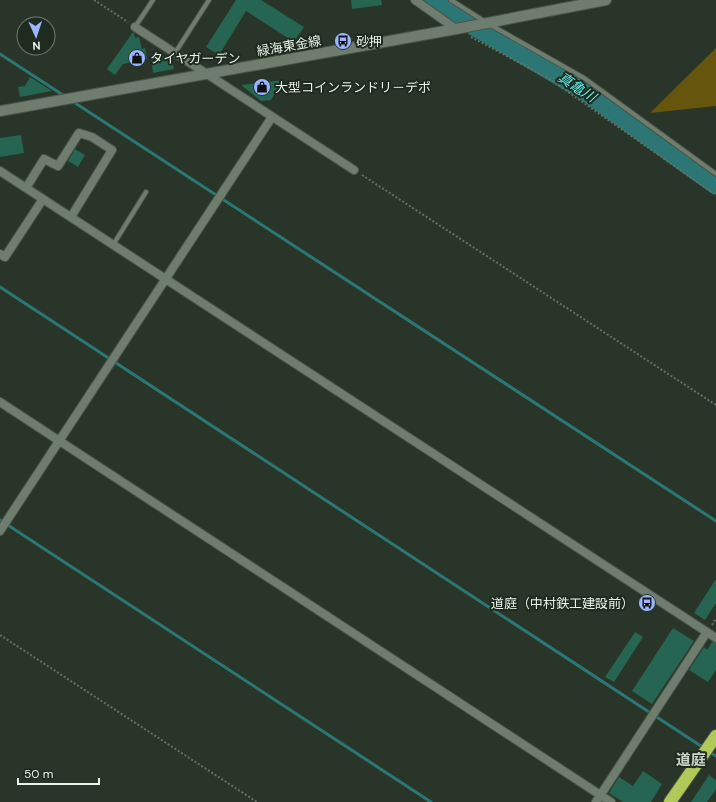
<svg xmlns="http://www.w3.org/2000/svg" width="716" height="802" font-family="'DM Sans','Noto Sans JP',sans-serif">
<rect width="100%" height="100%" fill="#293529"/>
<path fill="#66560d" d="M716 48V106L650 113Z"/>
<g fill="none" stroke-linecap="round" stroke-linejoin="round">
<path stroke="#2c7776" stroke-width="3" d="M0 54 66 97
M72 101 716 521
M0 287 704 748
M0 520 431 802
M709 752 716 756"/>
<path stroke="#2c7776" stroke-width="19" d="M431 0 441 7 582 89 716 185"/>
</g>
<path fill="#256551" d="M236 0H261L304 27 294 42 246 11 219 55 206 47Z
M351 0H381L382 5 352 9Z
M133 32 134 33 135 38 139 37 142 49 145 48 147 59 123 64 115 75 107 69Z
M164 56 165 59 172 58 174 69 153 73 151 59Z
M30 77 52 91 20 97 18 87 25 86Z
M283 80 271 100 261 101 241 85Z
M21 135 24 153 0 157V138Z
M75 149 85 155 78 167 68 161Z
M716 579V603L705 620 694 613Z
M673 628 694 641 652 704 632 691Z
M635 632 643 637 614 682 605 677Z
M712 642 716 643V670L708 682 689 670 704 647 707 650Z
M643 771 662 784 651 802H623L609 793 619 777 633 786Z
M709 775 716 780V789L707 802H691Z"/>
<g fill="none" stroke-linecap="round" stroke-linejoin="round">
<g stroke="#495449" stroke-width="6">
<path id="lane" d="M451 0 487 23 584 78 716 174
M135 27 153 0
M175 53 209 0
M113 245 146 192"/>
</g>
<g stroke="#495449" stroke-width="10">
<path id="street" d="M415 0 456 29
M135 27 354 170
M0 171 716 638
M26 188 44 159 58 166 79 133 92 137 112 150 71 217
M0 254 5 257 43 199
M0 402 611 802
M0 531 272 117
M596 802 707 632"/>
</g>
<g stroke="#495449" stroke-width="12">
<path id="secondary" d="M0 111 456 29 606 0"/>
</g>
<g stroke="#495449" stroke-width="14">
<path id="highway" d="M670 802 716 736"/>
</g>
<path stroke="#656f65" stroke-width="2" stroke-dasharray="2 2" stroke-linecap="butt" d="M94 0 128 22
M471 37 548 78 716 195
M362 175 716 405
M712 625 716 618
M0 635 257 802"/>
<use href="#lane" stroke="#6f7d6f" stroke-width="4"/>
<use href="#street" stroke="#6f7d6f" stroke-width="8"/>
<use href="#secondary" stroke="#6f7d6f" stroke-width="10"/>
<use href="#highway" stroke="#b0c958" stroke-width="12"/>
</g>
<defs>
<g id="bus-disc" transform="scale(0.9)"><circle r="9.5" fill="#99b5fd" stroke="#1f2b1f"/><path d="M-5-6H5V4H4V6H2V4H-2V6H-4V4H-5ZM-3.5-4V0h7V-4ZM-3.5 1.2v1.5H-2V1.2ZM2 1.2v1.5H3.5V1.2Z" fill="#111"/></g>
<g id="shop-disc" transform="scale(0.9)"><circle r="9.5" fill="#99b5fd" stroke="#1f2b1f"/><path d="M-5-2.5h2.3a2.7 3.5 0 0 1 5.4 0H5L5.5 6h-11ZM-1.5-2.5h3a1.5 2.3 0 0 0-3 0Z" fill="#111"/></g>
</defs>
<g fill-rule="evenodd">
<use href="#bus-disc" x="343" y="41"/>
<use href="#shop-disc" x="137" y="58"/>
<use href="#shop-disc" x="262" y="87"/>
<use href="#bus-disc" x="647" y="603"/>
</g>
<g text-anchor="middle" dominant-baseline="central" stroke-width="4" stroke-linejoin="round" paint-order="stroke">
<g font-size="13" fill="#eaf2ea" stroke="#1f2b1f" text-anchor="start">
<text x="356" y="41">砂押</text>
<text x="150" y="58">タイヤガーデン</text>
<text x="275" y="87">大型コインランドリ－デポ</text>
<text x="634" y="603" text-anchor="end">道庭（中村鉄工建設前）</text>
</g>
<g font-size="13" fill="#eaf2ea" stroke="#1f2b1f">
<text transform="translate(289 46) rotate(-10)">緑海東金線</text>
</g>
<g font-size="14" font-style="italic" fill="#5fedeb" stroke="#1f2b1f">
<text transform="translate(577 87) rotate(33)">真亀川</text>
</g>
<g font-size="15" font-weight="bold" fill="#c8d7c8" stroke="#1f2b1f">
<text x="691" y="760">道庭</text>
</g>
</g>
<g transform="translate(36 36) rotate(177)"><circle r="19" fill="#1f2b1f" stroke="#707b70"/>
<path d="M0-3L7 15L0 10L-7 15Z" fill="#99b5fd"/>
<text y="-6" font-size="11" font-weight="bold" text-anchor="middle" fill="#eaf2ea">N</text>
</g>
<path d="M18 778v6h81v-6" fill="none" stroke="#eaf2ea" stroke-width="2"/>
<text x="24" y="778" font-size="12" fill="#eaf2ea" stroke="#1f2b1f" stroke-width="3" paint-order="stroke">50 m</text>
</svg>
